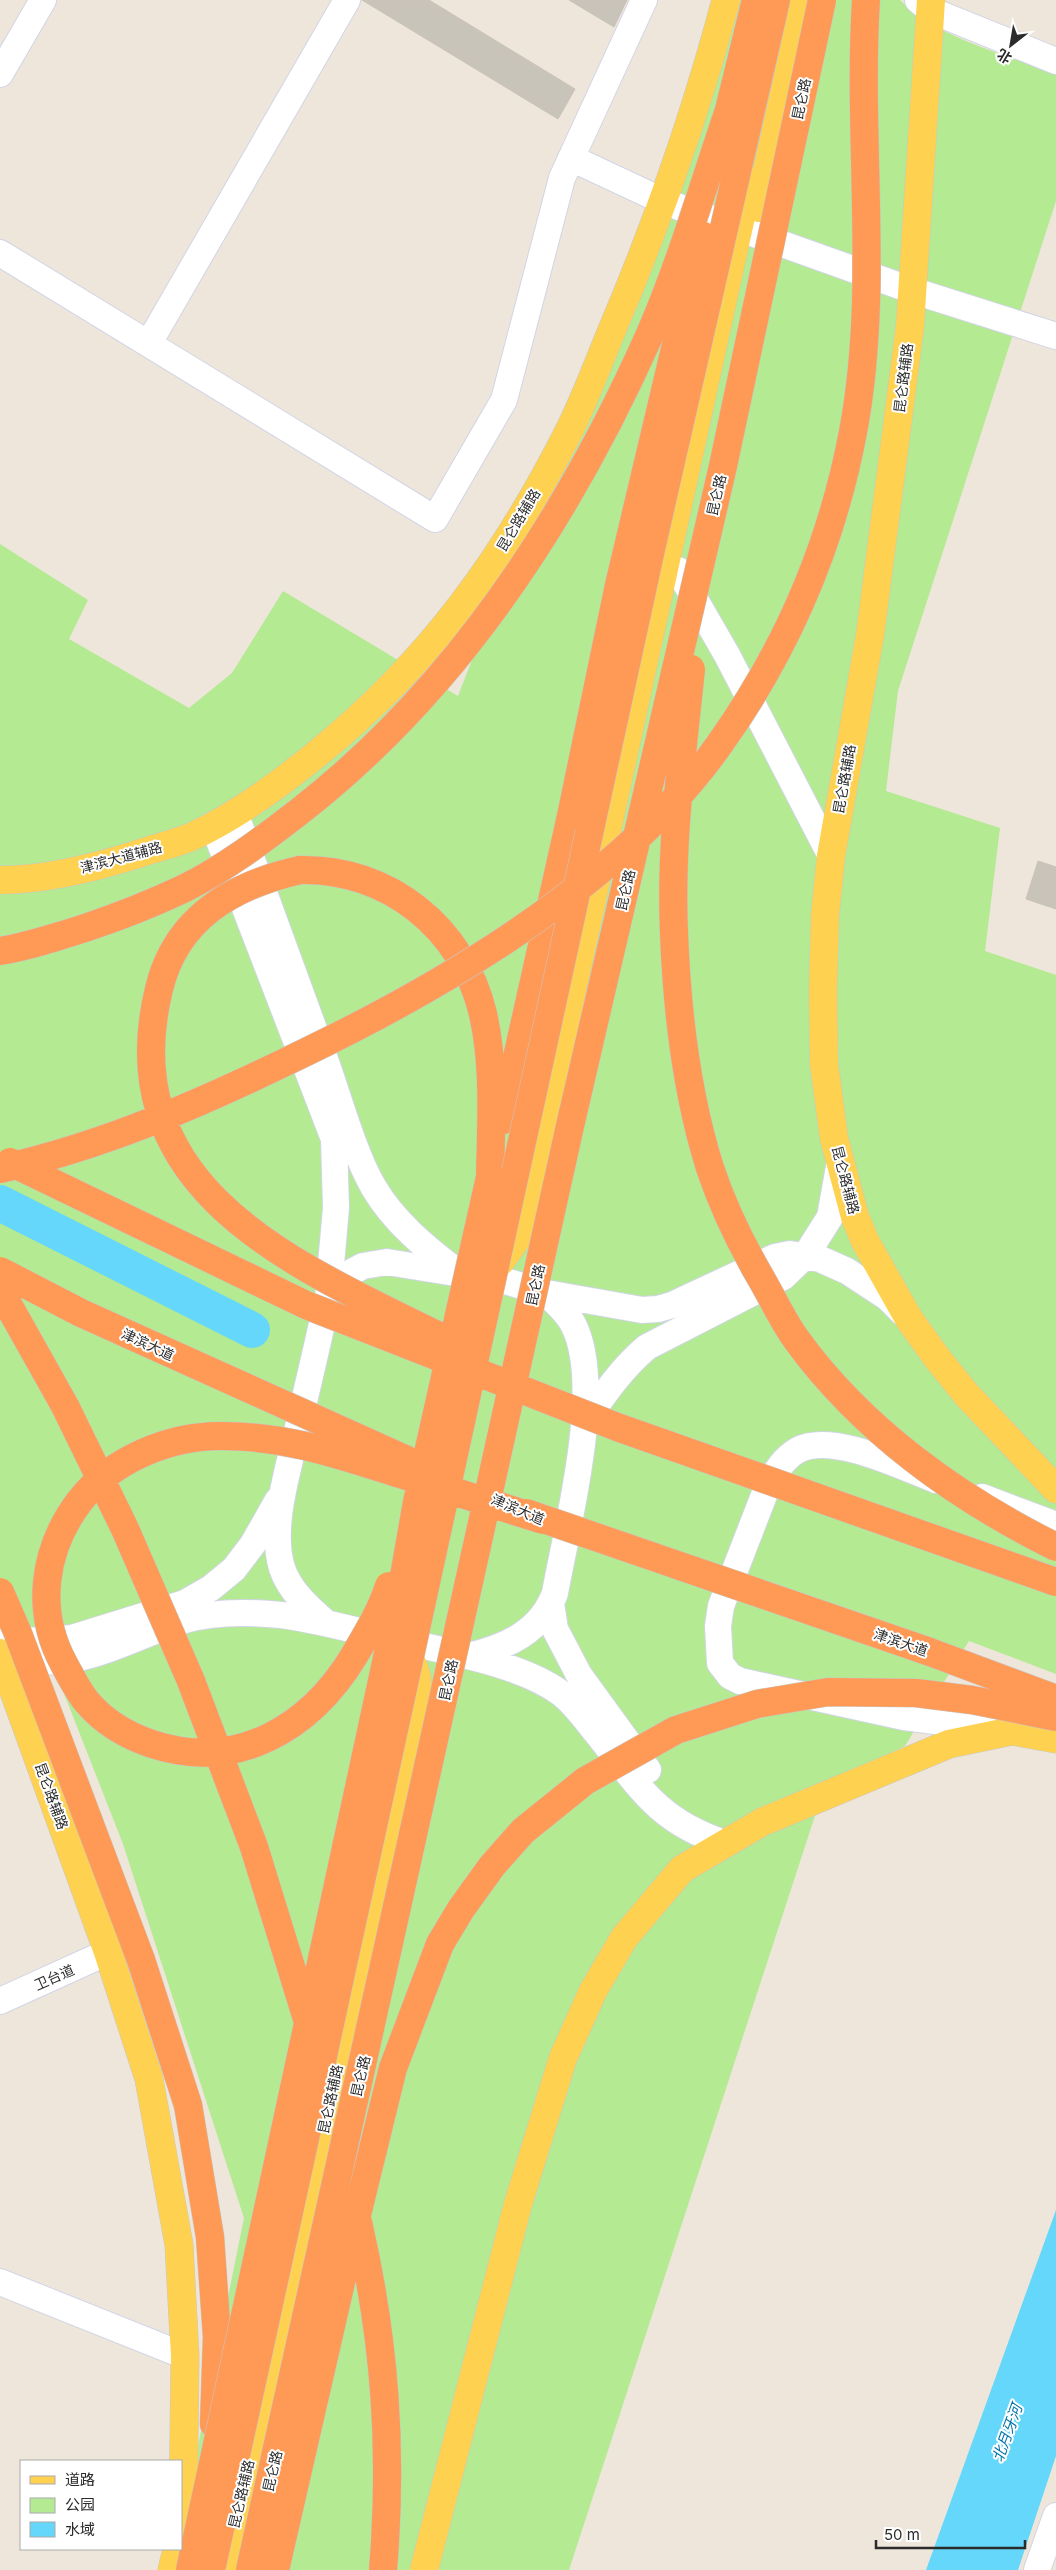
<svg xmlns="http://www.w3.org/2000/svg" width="1056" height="2570" font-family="Inter,'Noto Sans SC',sans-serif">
<rect width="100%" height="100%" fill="#eee6db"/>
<path fill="#b3ea92" d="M727 0H900C939 39 1005 54 1056 74V201L898 691 886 791 1000 828 985 951 1056 975V1674L969 1641 905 1746 825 1785 569 2570H173L244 2218 123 1844 52 1663 0 1619V544L88 600 69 639 189 708 232 673 283 591 458 696Z"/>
<path fill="#64d7fb" d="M1056 2210V2456L1018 2570H926Z"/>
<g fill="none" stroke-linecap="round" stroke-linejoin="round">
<path stroke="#64d7fb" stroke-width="36" d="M0 1203 252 1330"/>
</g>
<path fill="#c9c4ba" stroke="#cac2b5" d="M362 0H429L575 89 558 119Z
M569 0H627L614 27Z
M1038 861 1056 867V909L1026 899Z"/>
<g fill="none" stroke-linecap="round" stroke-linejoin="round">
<g stroke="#d1d5e5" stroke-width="28">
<path id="minor" d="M918 0 930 10 1056 61
M0 74 43 0
M571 158 665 202 911 290 1056 336
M0 253 435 519 504 400 562 178 644 0
M149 343 347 0
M678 570 727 655 831 856
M235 813C265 897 296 981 327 1065 340 1102 355 1156 374 1188 394 1222 426 1248 456 1271
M213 825 334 1139 336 1208 328 1298
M586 1421C604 1394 622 1368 647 1347L783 1277 806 1255 830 1217 840 1161
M936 1480C902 1467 832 1432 798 1450 784 1458 776 1471 768 1485L721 1606 718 1626 720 1663 730 1676 740 1681 904 1717 1005 1730
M982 1497 1056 1525
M551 1603 555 1629 579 1675 648 1770
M324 1621C308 1607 289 1590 282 1568 269 1526 289 1468 298 1427 308 1385 318 1343 327 1301L344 1276 363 1266 387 1262 505 1281 546 1293 642 1310 658 1309 672 1305 775 1257 790 1254 820 1259 847 1271 888 1298 903 1313
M0 1637 37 1641 72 1638 185 1603 211 1588 234 1569 253 1544 278 1500
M10 1650C57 1684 137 1634 185 1620 215 1611 251 1612 281 1615 318 1620 351 1629 387 1638 439 1650 519 1662 562 1694 577 1706 587 1722 599 1736 640 1788 658 1821 724 1843
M469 1656C506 1647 541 1632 555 1593 567 1526 605 1385 573 1324 567 1312 555 1302 546 1293
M0 2001 108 1952
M0 2282 185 2356
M1037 2570 1056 2516"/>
</g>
<g stroke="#c8c8c8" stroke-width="29">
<path id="major" d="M931 0 910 326 870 635 831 856 825 915 823 990 824 1064 834 1138 855 1217 865 1241 909 1319 937 1358 966 1394 1056 1489
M759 208 805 0
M0 880C43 880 97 867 138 854 155 848 174 844 191 837 237 816 279 785 318 753 430 662 504 559 569 431 585 399 598 364 612 330 658 222 696 113 726 0
M485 1269 500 1262 518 1237 749 180
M0 1653 108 1952 149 2079 179 2245 185 2356 183 2519 181 2529
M255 2433 315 2168 417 1692C419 1677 414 1661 402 1651
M172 2570 177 2549
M232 2570 268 2416
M424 2570 518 2204 563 2058 593 1991 624 1938 682 1869 762 1822 949 1744 1012 1731 1056 1739"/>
</g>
<g stroke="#c8c8c8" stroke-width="29">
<path id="highway" d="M300 870C388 868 463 928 483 1014 495 1067 491 1123 490 1177
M503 1120 571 816
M141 1960 188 2105 210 2237 217 2337 214 2424"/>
</g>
<use href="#minor" stroke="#fff" stroke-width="26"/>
<use href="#major" stroke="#ffd150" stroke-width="28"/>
<use href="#highway" stroke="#ff9a56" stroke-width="28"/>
<g stroke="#c8c8c8" stroke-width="29" stroke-linecap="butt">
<path id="highway-bridge" d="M724 130 756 0
M691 669C682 756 670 845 674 933 677 1011 686 1092 710 1168 723 1207 741 1244 762 1280 773 1299 783 1321 796 1339 861 1429 957 1498 1056 1547
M571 816 619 585 702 235
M300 870C233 885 176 918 159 989 107 1202 319 1274 469 1351
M0 951C29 946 57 937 85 928 118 917 151 904 183 889 224 869 264 839 300 811 459 687 569 516 650 334 681 263 703 186 728 113
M10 1162 306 1305 617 1427 1056 1582
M0 1169C107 1145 206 1101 304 1053 451 982 624 879 719 745 786 651 832 544 853 432 880 289 857 144 866 0
M0 1271 81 1313 407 1460
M0 1290 65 1406 125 1529 191 1681 254 1847 308 2022
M526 1513 930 1652 1056 1699
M389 1586C381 1611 367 1634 354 1656 310 1728 237 1772 152 1744 128 1736 104 1722 87 1702 78 1691 71 1677 64 1664 35 1611 43 1550 79 1502 111 1460 168 1436 221 1436 287 1436 337 1454 400 1474 447 1489 495 1505 543 1520
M0 1592 17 1631 141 1960
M358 2222C385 2340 393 2450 383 2570
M190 2570 401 1593 417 1502 490 1177
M211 2570 651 549 776 0
M250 2570 570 1126 723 466 822 0
M275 2570 350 2243 393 2068 440 1944 461 1909 492 1866 523 1831 585 1781 676 1730 757 1704 828 1692 916 1693 972 1700 1056 1717"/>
</g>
<use href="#highway-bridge" stroke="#ff9a56" stroke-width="28"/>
</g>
<g text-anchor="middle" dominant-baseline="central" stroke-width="4" stroke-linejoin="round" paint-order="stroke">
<g font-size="14" fill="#2b2b2b" stroke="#fff">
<text transform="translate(801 99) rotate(-78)">昆仑路</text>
<text transform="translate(903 378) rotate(-83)">昆仑路辅路</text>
<text transform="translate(716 495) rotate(-77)">昆仑路</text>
<text transform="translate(518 520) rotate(-59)">昆仑路辅路</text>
<text transform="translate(844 779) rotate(-80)">昆仑路辅路</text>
<text transform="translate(121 857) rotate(-15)">津滨大道辅路</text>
<text transform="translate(625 890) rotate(-77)">昆仑路</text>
<text transform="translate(846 1180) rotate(75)">昆仑路辅路</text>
<text transform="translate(535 1285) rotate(-78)">昆仑路</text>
<text transform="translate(148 1344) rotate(25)">津滨大道</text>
<text transform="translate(518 1509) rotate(23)">津滨大道</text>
<text transform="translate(901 1642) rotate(19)">津滨大道</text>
<text transform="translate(448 1680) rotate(-78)">昆仑路</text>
<text transform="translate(52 1796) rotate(70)">昆仑路辅路</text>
<text transform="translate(54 1977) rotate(-24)">卫台道</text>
<text transform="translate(360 2076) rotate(-77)">昆仑路</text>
<text transform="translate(330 2099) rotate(-78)">昆仑路辅路</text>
<text transform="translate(272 2471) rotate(-77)">昆仑路</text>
<text transform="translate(241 2494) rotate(-77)">昆仑路辅路</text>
</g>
<g font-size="15" font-style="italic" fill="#0074aa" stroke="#fff">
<text transform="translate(1007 2433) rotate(-70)">北月牙河</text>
</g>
</g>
<rect x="20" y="2460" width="162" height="90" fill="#ffffff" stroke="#aaaaaa"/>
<rect x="30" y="2476" width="25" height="8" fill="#ffd150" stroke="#aaaaaa"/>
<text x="65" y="2485" font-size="15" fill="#2b2b2b">道路</text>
<rect x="30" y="2498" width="25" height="15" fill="#b3ea92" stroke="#aaaaaa"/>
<text x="65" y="2510" font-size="15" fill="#2b2b2b">公园</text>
<rect x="30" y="2522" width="25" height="15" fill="#64d7fb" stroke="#aaaaaa"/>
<text x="65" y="2535" font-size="15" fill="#2b2b2b">水域</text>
<g transform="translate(1011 45) rotate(211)" stroke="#ffffff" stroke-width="4" paint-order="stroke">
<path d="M0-4L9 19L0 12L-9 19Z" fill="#2b2b2b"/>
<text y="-8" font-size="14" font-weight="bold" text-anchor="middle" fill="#2b2b2b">北</text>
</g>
<path d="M876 2540v8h149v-8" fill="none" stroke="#2b2b2b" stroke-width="2.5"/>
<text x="884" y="2540" font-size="15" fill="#2b2b2b" stroke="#ffffff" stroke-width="4" paint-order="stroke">50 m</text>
</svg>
